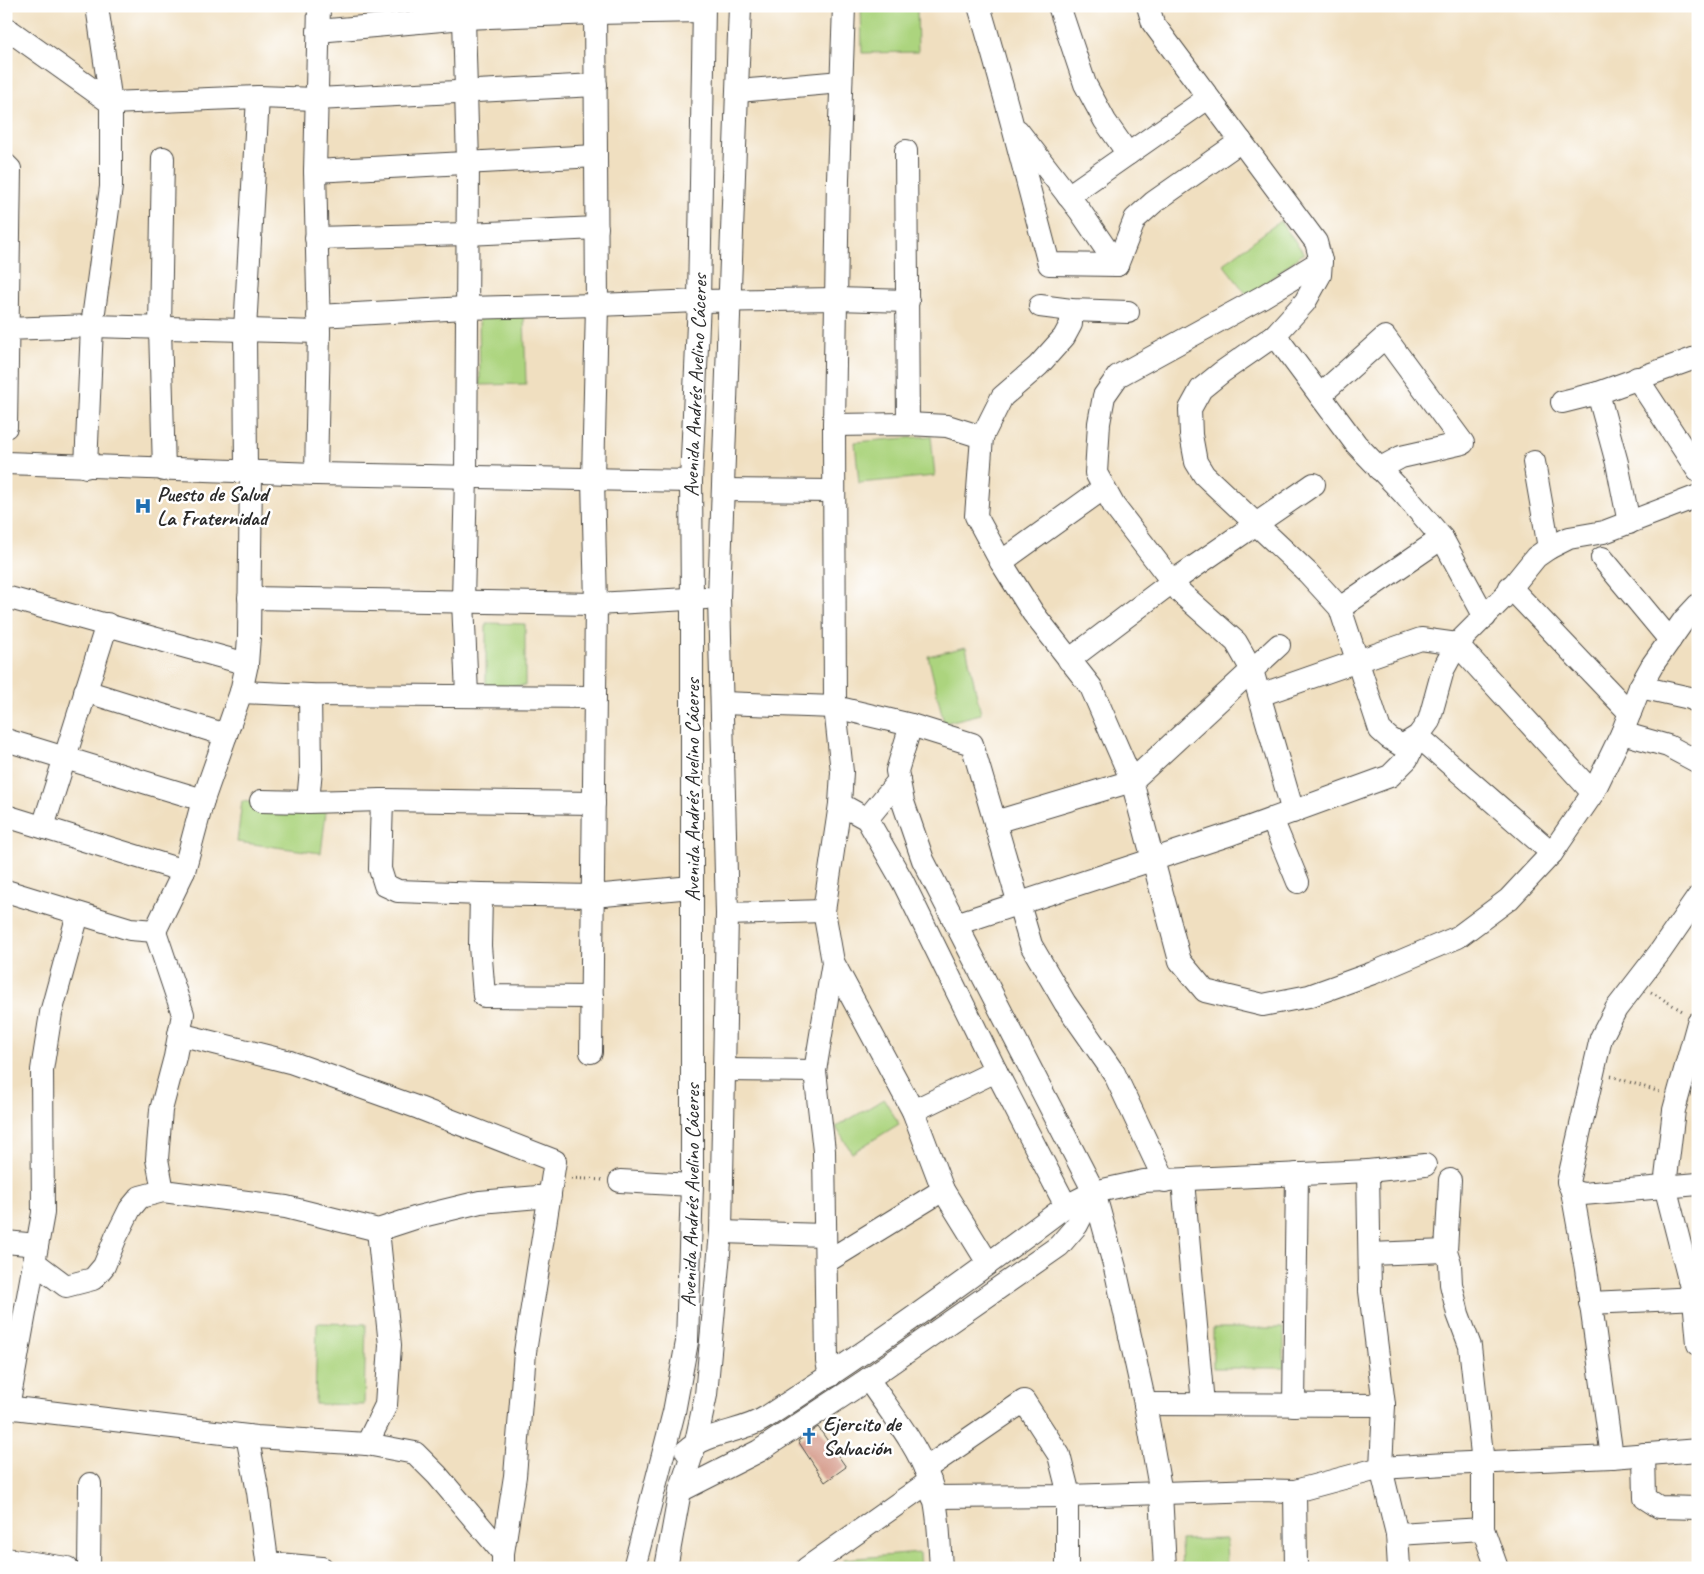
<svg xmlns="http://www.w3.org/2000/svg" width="1704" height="1574" font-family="Caveat,sans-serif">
<rect width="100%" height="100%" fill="#fff"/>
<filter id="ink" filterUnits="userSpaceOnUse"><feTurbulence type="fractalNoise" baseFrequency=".02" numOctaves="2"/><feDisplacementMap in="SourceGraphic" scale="10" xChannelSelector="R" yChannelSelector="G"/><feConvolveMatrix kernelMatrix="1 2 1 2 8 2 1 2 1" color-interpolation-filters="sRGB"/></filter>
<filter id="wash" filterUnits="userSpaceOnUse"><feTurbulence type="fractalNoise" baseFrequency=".0096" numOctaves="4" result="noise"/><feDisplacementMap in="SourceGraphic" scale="20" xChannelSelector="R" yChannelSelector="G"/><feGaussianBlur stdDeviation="1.12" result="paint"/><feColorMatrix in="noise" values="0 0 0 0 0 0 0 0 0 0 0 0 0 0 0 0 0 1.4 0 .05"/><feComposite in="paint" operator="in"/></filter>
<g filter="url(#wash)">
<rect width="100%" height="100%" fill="#f0dfc0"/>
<path fill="#acd47e" stroke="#6c8054" d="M861 6H917L918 52 862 53Z
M1280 221 1304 253 1248 296 1223 264Z
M479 315H524L526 384 480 385Z
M931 436 935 476 859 483 855 442Z
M486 623 525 624V686H486Z
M966 647 981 714 944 723 928 656Z
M242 801 326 812 321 853 237 842Z
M884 1099 899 1124 852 1153 836 1127Z
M317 1323 366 1324 364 1405 315 1404Z
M1213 1328H1284V1368H1213Z
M1226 1539 1227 1568H1182L1181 1540Z
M920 1553 921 1568H845L844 1559Z"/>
<g id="blocks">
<path fill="#d69d8d" d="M818 1427 846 1467 825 1482 798 1441Z"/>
</g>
</g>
<g filter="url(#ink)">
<use href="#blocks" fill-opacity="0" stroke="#494641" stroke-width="1"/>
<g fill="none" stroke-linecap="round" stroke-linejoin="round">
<g stroke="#494641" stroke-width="24">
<g id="minor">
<path d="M466 6 464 18 468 163 466 476 463 601 467 695"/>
<path d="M979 6C1005 92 1026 178 1049 264L1117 265"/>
<path d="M1059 6 1085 84 1105 121 1128 154"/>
<path d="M1148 6 1153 23 1316 242 1321 261 1320 275 1305 302 1275 335 1222 372 1201 389 1190 409 1191 435 1196 462 1204 475 1308 573 1340 608 1380 730 1389 738 1402 746 1418 736 1429 721 1443 670 1457 644 1502 599 1536 557 1549 548 1569 538 1604 532 1698 496"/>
<path d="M6 28 111 103 258 97 317 99 596 85"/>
<path d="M318 31 464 18 595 13 703 11"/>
<path d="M738 91 841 82"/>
<path d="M1018 131 1080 211 1117 265"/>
<path d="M906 151 908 424"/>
<path d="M163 158 160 328 164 470"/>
<path d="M6 165 10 169 6 427"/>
<path d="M315 171 596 156"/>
<path d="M1068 196 1208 98"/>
<path d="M316 238 467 234 597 228"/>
<path d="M1117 265 1135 219 1154 202 1241 141"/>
<path d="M1040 306 1071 310 1128 312"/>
<path d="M318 316 466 308 597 305 699 301 836 299 908 301"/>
<path d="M6 329 92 326 319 332"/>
<path d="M1275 335 1356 444 1404 494 1442 538 1485 617"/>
<path d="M1637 378 1698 471"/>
<path d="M1598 393 1617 463 1629 523"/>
<path d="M1320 395 1385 337 1463 443 1401 457 1379 469"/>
<path d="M1562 402 1598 393 1698 357"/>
<path d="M834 425 908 424 947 426 982 437 976 516 1001 562 1033 613 1091 687 1132 781 1180 961 1205 991 1263 1005 1309 996 1373 973 1458 937 1509 899 1552 853 1593 793 1622 733 1640 687 1653 664 1684 620 1698 605"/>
<path d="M982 437 1002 397 1038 366 1064 337 1071 324V310"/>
<path d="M1534 462 1549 548"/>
<path d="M6 463 316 474 691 481"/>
<path d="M86 467 92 326 111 187V103L97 6"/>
<path d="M246 472 245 330 258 97"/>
<path d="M316 474 319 332 315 171 319 6"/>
<path d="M723 490 834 491"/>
<path d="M1602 558 1670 640"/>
<path d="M1001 562 1104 488"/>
<path d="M1510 587 1630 713"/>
<path d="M6 597 247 664"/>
<path d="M249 598 596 604 706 598"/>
<path d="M1340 608 1442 538"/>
<path d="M1069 660 1172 582 1314 484"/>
<path d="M1640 687 1690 698 1698 702"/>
<path d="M85 691 226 735"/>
<path d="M241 692 310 695 595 697"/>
<path d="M1260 695 1421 639 1457 644 1593 793"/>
<path d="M722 703 835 707 911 725 972 744 1031 945 1065 1003 1114 1073 1165 1181"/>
<path d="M911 725 897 771 903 802 923 860 1094 1192 1115 1268 1145 1404 1161 1493 1165 1568"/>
<path d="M1622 733 1668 746 1698 762"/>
<path d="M6 740 203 800"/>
<path d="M382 800 380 869 385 885 398 891 481 894 593 896 692 887"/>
<path d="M261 801 308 802 382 800 594 803"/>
<path d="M308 802 311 769 310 695"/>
<path d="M840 804 867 819 903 882 996 1071 1066 1206"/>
<path d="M1293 812 1252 670 1236 642 1181 593 1114 506 1096 473 1099 423 1104 396 1118 376 1262 297 1321 261"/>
<path d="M6 816 184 871"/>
<path d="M867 819 899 780"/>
<path d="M1272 819 1298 882"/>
<path d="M995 822 1132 781 1279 645"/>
<path d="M43 827 107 624"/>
<path d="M6 891 130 929 155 931"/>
<path d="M481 894 480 946 484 996 592 997"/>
<path d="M1698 897 1660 952 1616 1009 1601 1038 1568 1182 1572 1191 1583 1194 1698 1184"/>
<path d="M727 914 824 911"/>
<path d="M956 924 1231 834 1390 776 1407 759 1418 736 1552 853"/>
<path d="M833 962 913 1111 943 1190 988 1263"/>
<path d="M1698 1023 1674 1110 1665 1186 1694 1299 1698 1344"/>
<path d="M179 1034 290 1062 419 1108 555 1161 525 1352 515 1476 503 1553V1568"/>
<path d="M591 1052 596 604 593 479 597 305 595 6"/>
<path d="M724 1070 815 1071"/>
<path d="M913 1111 996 1071"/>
<path d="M1368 1171 1370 1291 1384 1405 1381 1468 1397 1534 1399 1568"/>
<path d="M1450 1180 1446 1251 1450 1263 1451 1284 1458 1314 1470 1346 1483 1463V1529L1497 1568"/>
<path d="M620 1181 692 1185"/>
<path d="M1183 1181 1203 1404"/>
<path d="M163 1191 157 1159 161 1110 175 1057 183 1014 155 931 184 871 203 800 241 692 247 664 249 637 251 472"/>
<path d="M1572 1191 1586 1269 1612 1457"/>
<path d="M721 1232 825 1235"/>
<path d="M6 1242 37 1245"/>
<path d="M1370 1254 1446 1251"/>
<path d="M34 1262 66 1286 93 1279 104 1266 116 1237 130 1209 140 1197 163 1191 286 1207 378 1230 418 1217 480 1202 550 1196"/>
<path d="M826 1262 943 1190"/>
<path d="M1590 1303 1698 1298"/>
<path d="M830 1376 827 1361 824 1151 815 1071 833 962 824 911 840 804 842 772 835 707 834 425 838 179 844 6"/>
<path d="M868 1379C890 1412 917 1444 930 1481 939 1508 939 1539 941 1568"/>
<path d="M1145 1404 1384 1405"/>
<path d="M1294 1405 1297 1174"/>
<path d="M6 1407 256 1437 367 1444 415 1453 437 1475 503 1553"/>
<path d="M8 1407 43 1213 42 1070 51 1013 78 914"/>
<path d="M247 1436 258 1492 268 1568"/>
<path d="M367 1444 386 1405 390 1345 378 1230"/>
<path d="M686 1451C709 1431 743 1433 768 1416 870 1350 969 1279 1066 1206L1094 1192 1144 1181 1368 1171 1425 1165"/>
<path d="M1644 1454 1645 1498 1659 1507 1698 1508"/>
<path d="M925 1469 1024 1401 1059 1455 1067 1487V1568"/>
<path d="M680 1491 759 1451 868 1379 1059 1246 1077 1225 1094 1192"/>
<path d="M1295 1491 1296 1568"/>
<path d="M933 1497 1067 1496 1259 1490 1295 1491 1381 1468 1446 1464 1612 1457 1698 1450"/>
<path d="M1397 1534 1483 1529"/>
<path d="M6 1559 67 1568"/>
<path d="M268 1563 322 1568"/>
<path d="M89 1568 90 1484"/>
<path id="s1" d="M634 1568 674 1412 687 1342 692 1185V598L691 481 699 301 704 6"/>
<path d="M666 1568 680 1491 696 1442 706 1395 721 1232 727 914 719 598 740 6"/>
<path d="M807 1568 930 1481"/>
</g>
</g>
<path stroke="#494641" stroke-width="3" stroke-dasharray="1 4" stroke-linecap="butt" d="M1651 992 1684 1012
M1611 1076 1660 1092
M571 1178 602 1180"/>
<use href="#minor" stroke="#fff" stroke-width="22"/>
</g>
</g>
<defs>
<g id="hospital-bare" transform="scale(1.35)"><path d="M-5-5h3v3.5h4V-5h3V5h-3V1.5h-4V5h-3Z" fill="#1f6fb2" stroke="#fff" stroke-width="2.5" paint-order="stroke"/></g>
<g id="church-bare" transform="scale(1.35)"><path d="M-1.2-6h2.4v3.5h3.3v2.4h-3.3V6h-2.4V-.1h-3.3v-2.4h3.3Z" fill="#1f6fb2" stroke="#fff" stroke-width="2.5" paint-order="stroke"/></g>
</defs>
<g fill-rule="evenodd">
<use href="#hospital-bare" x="143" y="506"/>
<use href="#church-bare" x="809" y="1436"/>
</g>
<g text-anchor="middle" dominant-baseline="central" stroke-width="5" stroke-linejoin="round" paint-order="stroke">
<g font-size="21" fill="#2b2b2b" stroke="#fff">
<text stroke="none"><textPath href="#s1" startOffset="1189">Avenida Andrés Avelino Cáceres</textPath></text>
<text transform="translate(692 790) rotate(-90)">Avenida Andrés Avelino Cáceres</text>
<text stroke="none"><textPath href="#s1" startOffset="379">Avenida Andrés Avelino Cáceres</textPath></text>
</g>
<g font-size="21" font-weight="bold" fill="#2b2b2b" stroke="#fff" text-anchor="start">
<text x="157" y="494">Puesto de Salud<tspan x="157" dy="24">La Fraternidad</tspan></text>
<text x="823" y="1424">Ejercito de<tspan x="823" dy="24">Salvación</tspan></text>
</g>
</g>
<rect width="1704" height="1574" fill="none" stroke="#fff" stroke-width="25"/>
</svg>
